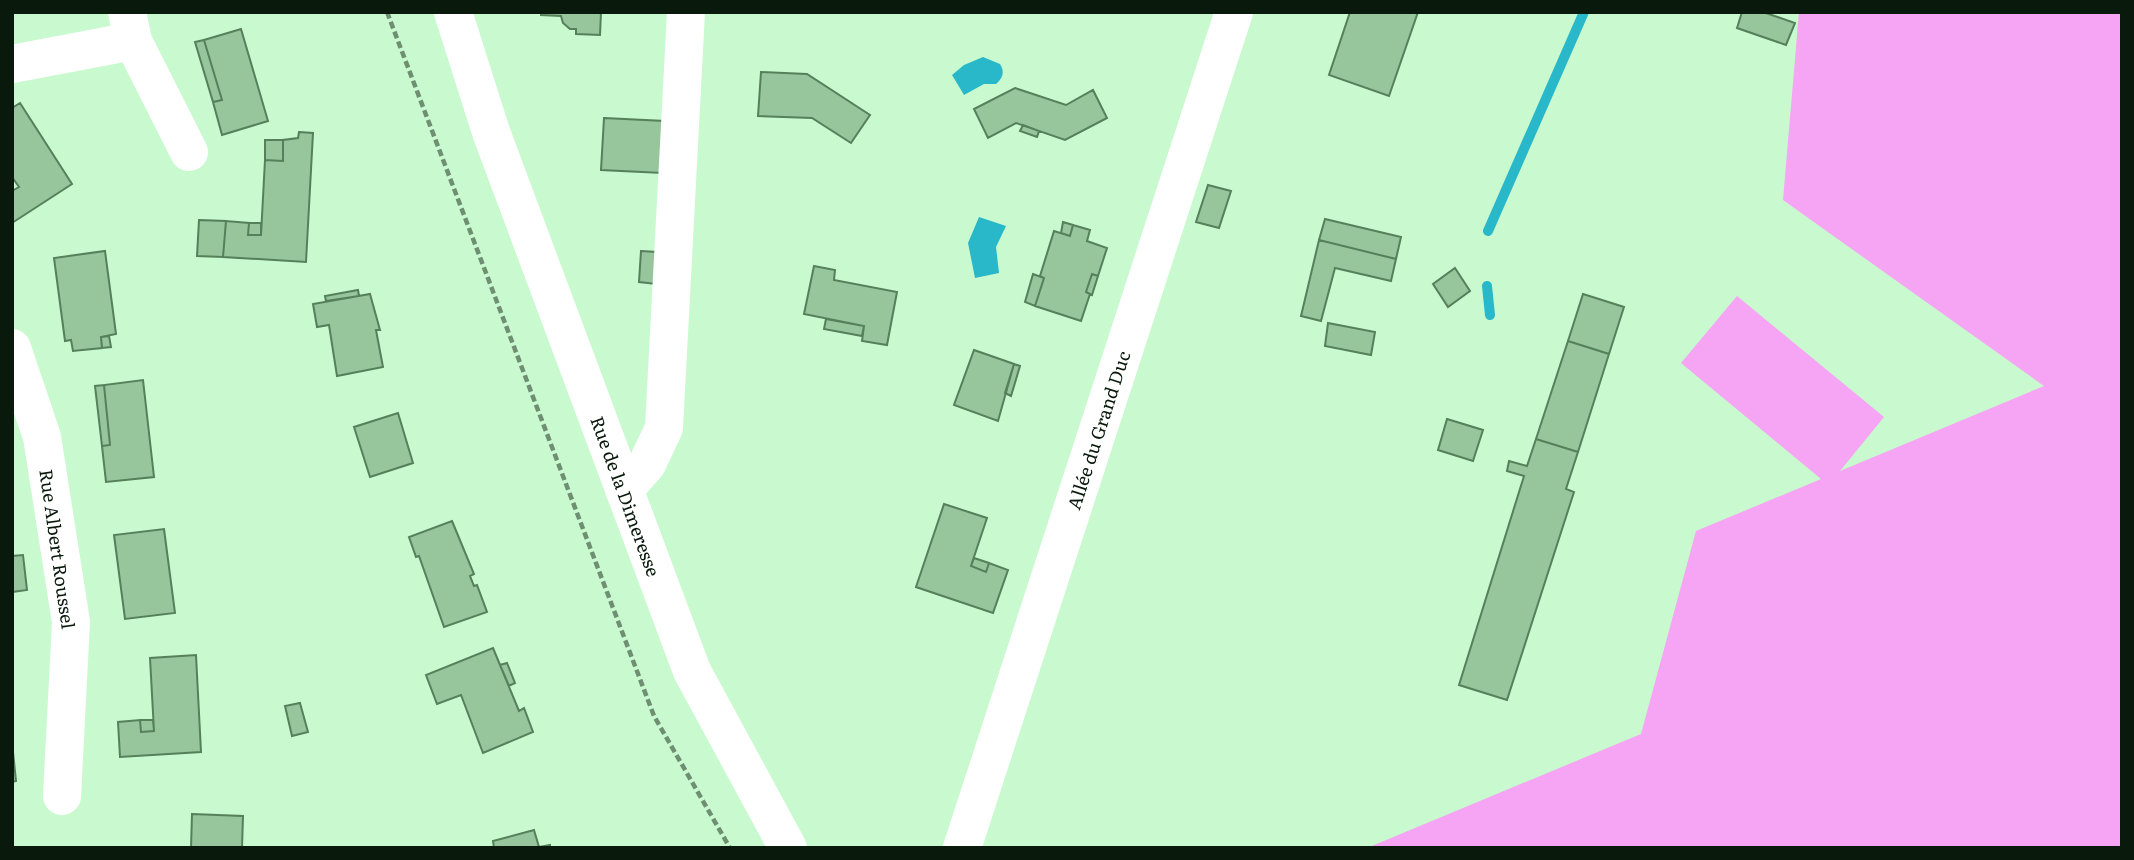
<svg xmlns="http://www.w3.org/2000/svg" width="2134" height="860" font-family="Literata,serif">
<rect width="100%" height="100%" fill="#c9f9ce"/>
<path fill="#f6a4f4" d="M1799 12H2122V848H1367L1641 734 1696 531 1821 479 1681 363 1737 296 1884 417 1840 471 2044 386 1783 200Z"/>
<path fill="#29b8c9" d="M983 57 1000 64C1005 72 1003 78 996 84H984L964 95 952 75 964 65Z
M979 217 1006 226 996 247 999 273 975 278 968 243Z"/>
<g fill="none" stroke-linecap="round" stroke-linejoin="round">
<path stroke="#29b8c9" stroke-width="10" d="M1488 231 1584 12
M1487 286 1490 315"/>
</g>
<path fill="#97c59c" stroke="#55805a" stroke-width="2" d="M541 12H601L600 35 576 34V29H570L563 23 561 16 541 15Z
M1350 12H1418L1389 96 1329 75Z
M1742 12H1763L1795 23 1786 45 1737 28Z
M241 29 268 121 222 135 213 102 222 100 204 40Z
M204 40 222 100 213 102 195 42Z
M761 72 807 74 870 115 851 143 812 118 758 116Z
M1015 88 1066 105 1093 90 1107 118 1065 140 1016 123 988 138 974 109Z
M20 103 72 184 12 223V191L19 187 12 177V108Z
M604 118 665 121 662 173 601 170Z
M1023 125 1039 131 1037 137 1020 131Z
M299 132 313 133 306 262 223 257 226 221 249 223 248 235H261L265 160 283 161V140L298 138Z
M265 140H283V161L265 160Z
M1208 185 1231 191 1219 228 1196 222Z
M1325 219 1401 237 1396 259 1319 240Z
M199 220 226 221 223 257 197 256Z
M1063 222 1073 225 1070 236 1061 233Z
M249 223H261V235H248Z
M1073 225 1090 230 1087 241 1107 248 1098 276 1092 274 1086 292 1090 294 1081 321 1035 306 1044 278 1040 276 1054 231 1070 236Z
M1319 240 1396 259 1391 281 1335 268 1321 321 1301 316Z
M105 251 116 334 101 337 102 348 73 351 71 340 65 341 54 258Z
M641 251 657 252 656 284 639 282Z
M814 266 835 270 834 280 897 292 887 345 862 341 864 326 804 314Z
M1455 268 1470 291 1448 307 1433 284Z
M1033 274 1044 278 1035 306 1025 302Z
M1092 274 1098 276 1092 295 1086 292Z
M358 290 359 296 326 301 325 296Z
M370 294 380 330H376L383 367 337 376 329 325 317 327 313 304Z
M1583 294 1624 307 1609 354 1568 341Z
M826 319 864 326 862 336 824 329Z
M1328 323 1375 332 1371 355 1325 346Z
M109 336 111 347 102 348 101 337Z
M1568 341 1609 354 1578 452 1536 439Z
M974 350 1014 364 998 421 954 405Z
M1014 364 1020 366 1011 396 1005 393Z
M143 380 154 477 106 482 102 446 110 445 104 385Z
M104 385 110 445 102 446 95 386Z
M398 413 413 463 370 477 354 427Z
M1447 419 1483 430 1473 461 1438 450Z
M1536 439 1578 452 1566 489 1574 492 1507 700 1459 685 1524 476 1507 471 1509 461 1527 466Z
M944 504 987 518 971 566 986 572 989 563 1008 570 993 613 916 587Z
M452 521 474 574 470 576 474 586 477 585 487 612 444 627 419 556 416 557 409 537Z
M164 529 175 613 125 619 114 535Z
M23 555 27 590 12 592V556Z
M974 558 989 563 986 572 971 566Z
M493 648 519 711 524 708 533 732 483 753 461 695 437 704 426 675Z
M196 655 201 752 120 757 118 722 140 720 141 732 154 731 150 658Z
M507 663 515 683 509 686 500 665Z
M300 703 308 732 292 736 285 706Z
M140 720H153L154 731 141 732Z
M12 742 16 781 12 782Z
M192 814 243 816 242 848H191Z
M534 830 539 847 550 845V848H494L493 841Z"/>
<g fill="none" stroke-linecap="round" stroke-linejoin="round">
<path stroke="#6e8f72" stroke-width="4.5" stroke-dasharray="7 3.5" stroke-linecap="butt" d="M387 12 654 716 730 848"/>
<path stroke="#fff" stroke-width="38" d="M127 12 133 41 189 152
M453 12 491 132 692 671 788 848
M12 64 133 41
M12 348 42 437 71 622 62 796
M624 490 647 464 664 428 686 12
M962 848 1234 12"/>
</g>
<g text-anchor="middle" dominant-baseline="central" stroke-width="7" stroke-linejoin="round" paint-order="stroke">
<g font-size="18" fill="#091a0c" stroke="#fff">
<text transform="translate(1098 430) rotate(-72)">Allée du Grand Duc</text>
<text transform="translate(626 496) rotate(70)">Rue de la Dimeresse</text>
<text transform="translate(58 549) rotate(82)">Rue Albert Roussel</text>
</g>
</g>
<rect width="2134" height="860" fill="none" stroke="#091a0c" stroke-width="28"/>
</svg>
